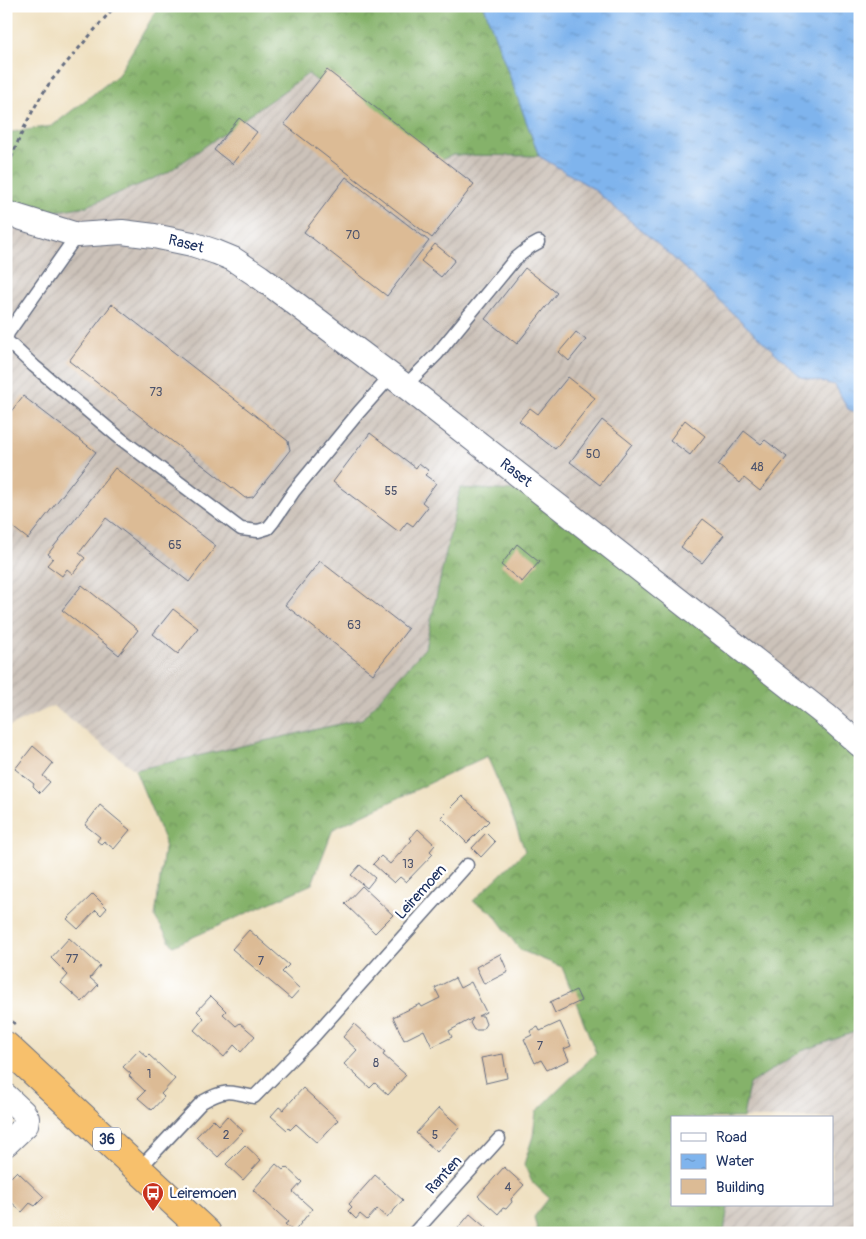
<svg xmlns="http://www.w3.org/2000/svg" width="866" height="1239" font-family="Pangolin,sans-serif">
<defs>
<pattern id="industrial-furrows" width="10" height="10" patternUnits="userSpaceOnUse" patternTransform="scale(1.25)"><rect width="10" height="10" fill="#ccc2b9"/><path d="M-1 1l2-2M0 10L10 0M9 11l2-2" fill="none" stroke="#afa7a1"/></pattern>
<pattern id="forest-crowns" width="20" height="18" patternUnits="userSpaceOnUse" patternTransform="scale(1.25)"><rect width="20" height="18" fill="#85b26a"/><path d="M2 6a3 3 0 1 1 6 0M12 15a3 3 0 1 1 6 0" fill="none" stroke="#6c915a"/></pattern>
<pattern id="water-ripples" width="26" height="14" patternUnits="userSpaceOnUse" patternTransform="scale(1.25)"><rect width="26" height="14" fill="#7fb4ed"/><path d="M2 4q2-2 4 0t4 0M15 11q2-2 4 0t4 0" fill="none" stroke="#6793c3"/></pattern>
</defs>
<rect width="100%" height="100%" fill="#fff"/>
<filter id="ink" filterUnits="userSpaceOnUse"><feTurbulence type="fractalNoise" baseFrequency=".02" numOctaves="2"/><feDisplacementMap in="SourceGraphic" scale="10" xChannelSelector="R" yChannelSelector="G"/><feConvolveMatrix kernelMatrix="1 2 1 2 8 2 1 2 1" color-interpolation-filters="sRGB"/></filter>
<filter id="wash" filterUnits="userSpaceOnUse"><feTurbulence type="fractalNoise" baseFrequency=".0096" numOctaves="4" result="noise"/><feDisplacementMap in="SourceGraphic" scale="20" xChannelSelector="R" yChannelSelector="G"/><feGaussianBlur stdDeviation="1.12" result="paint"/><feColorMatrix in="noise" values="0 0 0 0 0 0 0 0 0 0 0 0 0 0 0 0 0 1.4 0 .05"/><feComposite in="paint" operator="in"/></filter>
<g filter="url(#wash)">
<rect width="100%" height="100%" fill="#efe0c0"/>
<path fill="url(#industrial-furrows)" d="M308 74 426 166 453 155 539 156 592 188 669 254 800 377 835 385 848 409 860 414V736L544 488 515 491 460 488 425 648 362 719 135 770 53 706 6 728V227L13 218 167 173Z
M860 1030V1233H724L728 1205H832V1118H743L749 1084 802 1051Z"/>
<path fill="url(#forest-crowns)" stroke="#507064" d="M159 6H484L539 156 453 155 426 166 308 74 167 173 87 206 13 218 6 227V133L52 126 118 75Z
M460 488 515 491 544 488 860 736V1030L802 1051 749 1084 743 1118H672V1205H728L724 1233H538L534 1217 549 1198 532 1182 524 1164 533 1136 536 1112 596 1053 562 967 520 950 492 912 473 901 525 851 509 807 487 756 333 829 312 884 173 946 155 917 165 842 135 770 362 719 425 648Z"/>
<path fill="url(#water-ripples)" stroke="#4d72a6" d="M484 6H860V414L848 409 835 385 801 377 669 254 592 188 539 156Z"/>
<g id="blocks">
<path fill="#dcbb95" d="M327 70 474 184 432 238 284 124Z
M239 118 257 132 232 164 214 150Z
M346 177 429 241 387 296 304 232Z
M435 244 455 260 441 277 421 261Z
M525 268 557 293 517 344 485 319Z
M112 304 288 441 290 450 253 497 245 498 69 361Z
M576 332 586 340 569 361 559 352Z
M568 377 595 398 555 449 519 421 530 408 538 414Z
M23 396 96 452 28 539 6 522V418Z
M602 420 632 444 600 485 570 462Z
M685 420 705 436 690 455 670 440Z
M744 431 761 444 765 440 787 457 760 491 744 478 740 483 718 465Z
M370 433 416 468 419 463 429 471 425 475 436 483 422 502 428 507 413 526 407 522 399 532 333 482Z
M115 468 216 546 189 582 106 518 79 553 85 558 73 574 67 569 62 576 47 565 53 558 48 554Z
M703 519 724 535 702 563 681 547Z
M517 544 539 562 522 582 501 565Z
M320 561 408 629 373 674 285 605Z
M82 585 138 630 119 655 62 610Z
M173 609 198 628 178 654 153 634Z
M33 746 53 763 43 776 50 782 40 793 33 786 34 784 15 769Z
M462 796 489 821 467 843 441 817Z
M100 805 130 830 114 849 104 841 101 844 97 841 100 837 85 825Z
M418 829 435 845 430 851 433 854 406 882 400 877 394 883 373 864 381 856 390 864 412 840 410 838Z
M486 833 495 842 481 857 472 848Z
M360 865 375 878 367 888 351 875Z
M362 886 393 915 375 933 345 904Z
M93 894 107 908 101 915 96 910 78 929 67 919Z
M249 930 289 965 282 972 300 989 291 999 232 949Z
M69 938 100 966 90 978 98 985 82 1002 61 983 68 975 51 958Z
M500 954 508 972 484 984 476 967Z
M455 978 460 988 471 982 486 1012 478 1016H483L486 1024 482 1030H474L470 1023 473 1018 449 1031 452 1037 432 1047 424 1030 404 1040 393 1017 420 1004 422 1007 440 998 435 988Z
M576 990 581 1001 555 1013 550 1002Z
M211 996 226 1011 223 1014 236 1026 240 1023 255 1036 241 1052 234 1045 224 1057 194 1030 204 1018 197 1011Z
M560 1022 571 1046 564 1049 569 1060 547 1070 541 1060 535 1063 524 1039 532 1035 530 1031 538 1027 540 1031Z
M354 1024 385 1052 383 1055 406 1075 388 1095 375 1083 370 1088 344 1064 357 1050 343 1037Z
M139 1050 147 1057 149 1055 175 1079 161 1094 164 1097 152 1110 138 1098 145 1091 129 1076 131 1074 123 1067Z
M503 1054 507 1078 486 1083 481 1058Z
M303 1088 338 1120 317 1143 296 1124 290 1130 289 1128 287 1130 271 1116 279 1107 283 1110Z
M439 1108 460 1127 437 1152 416 1133Z
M227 1116 243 1131 218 1157 196 1137 213 1119 219 1125Z
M245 1145 261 1160 243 1180 226 1164Z
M276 1164 283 1170 286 1167 302 1182 293 1192 312 1209 294 1232 285 1224 288 1222 253 1190Z
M504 1167 524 1185 511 1199 512 1202 506 1209 503 1208 498 1214 478 1196Z
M17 1171 44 1197 35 1206 30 1203 22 1212 6 1197V1173L11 1177Z
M375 1175 403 1200 387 1218 377 1209 367 1220 360 1214 356 1219 348 1211 352 1207 349 1204Z
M470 1214 492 1233H454Z"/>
</g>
</g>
<g filter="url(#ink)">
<use href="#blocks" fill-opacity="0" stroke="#656d80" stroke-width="1"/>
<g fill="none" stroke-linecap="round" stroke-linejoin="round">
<g stroke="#656d80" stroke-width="15">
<path id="lane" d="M77 235 8 333 6 340 34 366 121 439 241 529 258 531 268 528 273 522 294 491 359 412 391 376
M405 386 437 354 515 259 530 247 539 242
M139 1169 202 1102C225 1089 229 1091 254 1097L314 1036 467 865
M414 1233 499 1139"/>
</g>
<g stroke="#656d80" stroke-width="26">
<path id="street" d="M6 213 77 235 122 232 154 236 192 244 216 252 233 259 260 277 405 386 828 717 860 745
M6 1096 23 1112 27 1118 26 1125 6 1144"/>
</g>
<g stroke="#656d80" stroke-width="30">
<path id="highway" d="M6 1046 207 1233"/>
</g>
<path stroke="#656d80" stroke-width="3" stroke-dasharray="4 4" stroke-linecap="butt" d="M6 173C17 141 31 110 51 81L115 6
M6 1016 15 1024"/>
<use href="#lane" stroke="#fff" stroke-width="12"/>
<use href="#street" stroke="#fff" stroke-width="24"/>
<use href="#highway" stroke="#f7c06c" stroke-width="28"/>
</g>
</g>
<defs>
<g id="bus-pin" transform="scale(1.125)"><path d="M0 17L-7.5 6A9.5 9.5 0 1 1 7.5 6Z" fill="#c8321e" stroke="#fff"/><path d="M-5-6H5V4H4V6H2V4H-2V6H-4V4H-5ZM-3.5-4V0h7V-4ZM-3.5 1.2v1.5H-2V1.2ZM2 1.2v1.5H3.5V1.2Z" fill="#fff"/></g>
</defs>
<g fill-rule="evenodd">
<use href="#bus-pin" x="153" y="1193"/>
</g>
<g text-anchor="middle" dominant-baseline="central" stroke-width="4.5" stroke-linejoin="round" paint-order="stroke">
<g font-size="12" fill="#4b526c">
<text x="353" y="235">70</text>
<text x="156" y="392">73</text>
<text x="593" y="454">50</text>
<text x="757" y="467">48</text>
<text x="391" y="491">55</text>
<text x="175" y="545">65</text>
<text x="354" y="625">63</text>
<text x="408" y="864">13</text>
<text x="72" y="959">77</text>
<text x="261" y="961">7</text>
<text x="540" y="1046">7</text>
<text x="376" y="1063">8</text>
<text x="149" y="1074">1</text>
<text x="226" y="1135">2</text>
<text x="435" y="1135">5</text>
<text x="508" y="1187">4</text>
</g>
<rect fill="#fff" stroke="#5f6d8e" stroke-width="1" x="93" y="1127.5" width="28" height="23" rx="4"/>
<g font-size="14" font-weight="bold" fill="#1b2f5e">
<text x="107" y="1139">36</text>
</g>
<g font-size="15" fill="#1b2f5e" stroke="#fff">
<text transform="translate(186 244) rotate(14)">Raset</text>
<text transform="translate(516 473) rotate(38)">Raset</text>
<text transform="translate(421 892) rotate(-48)">Leiremoen</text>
<text transform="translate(444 1175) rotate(-48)">Ranten</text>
</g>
<g font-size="15" fill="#1b2f5e" stroke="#fff" text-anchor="start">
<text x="169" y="1193">Leiremoen</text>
</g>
</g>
<rect width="866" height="1239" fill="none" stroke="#fff" stroke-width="25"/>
<rect x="671" y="1116" width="162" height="90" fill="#ffffff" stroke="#a4acbf"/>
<rect x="681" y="1133" width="25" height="8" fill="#ffffff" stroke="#a4acbf"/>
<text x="716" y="1142" font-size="15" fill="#1b2f5e">Road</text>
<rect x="681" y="1154" width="25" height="15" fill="url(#water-ripples)" stroke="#a4acbf"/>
<text x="716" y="1166" font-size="15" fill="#1b2f5e">Water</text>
<rect x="681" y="1179" width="25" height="15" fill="#dcbb95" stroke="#a4acbf"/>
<text x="716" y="1192" font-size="15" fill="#1b2f5e">Building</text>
</svg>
